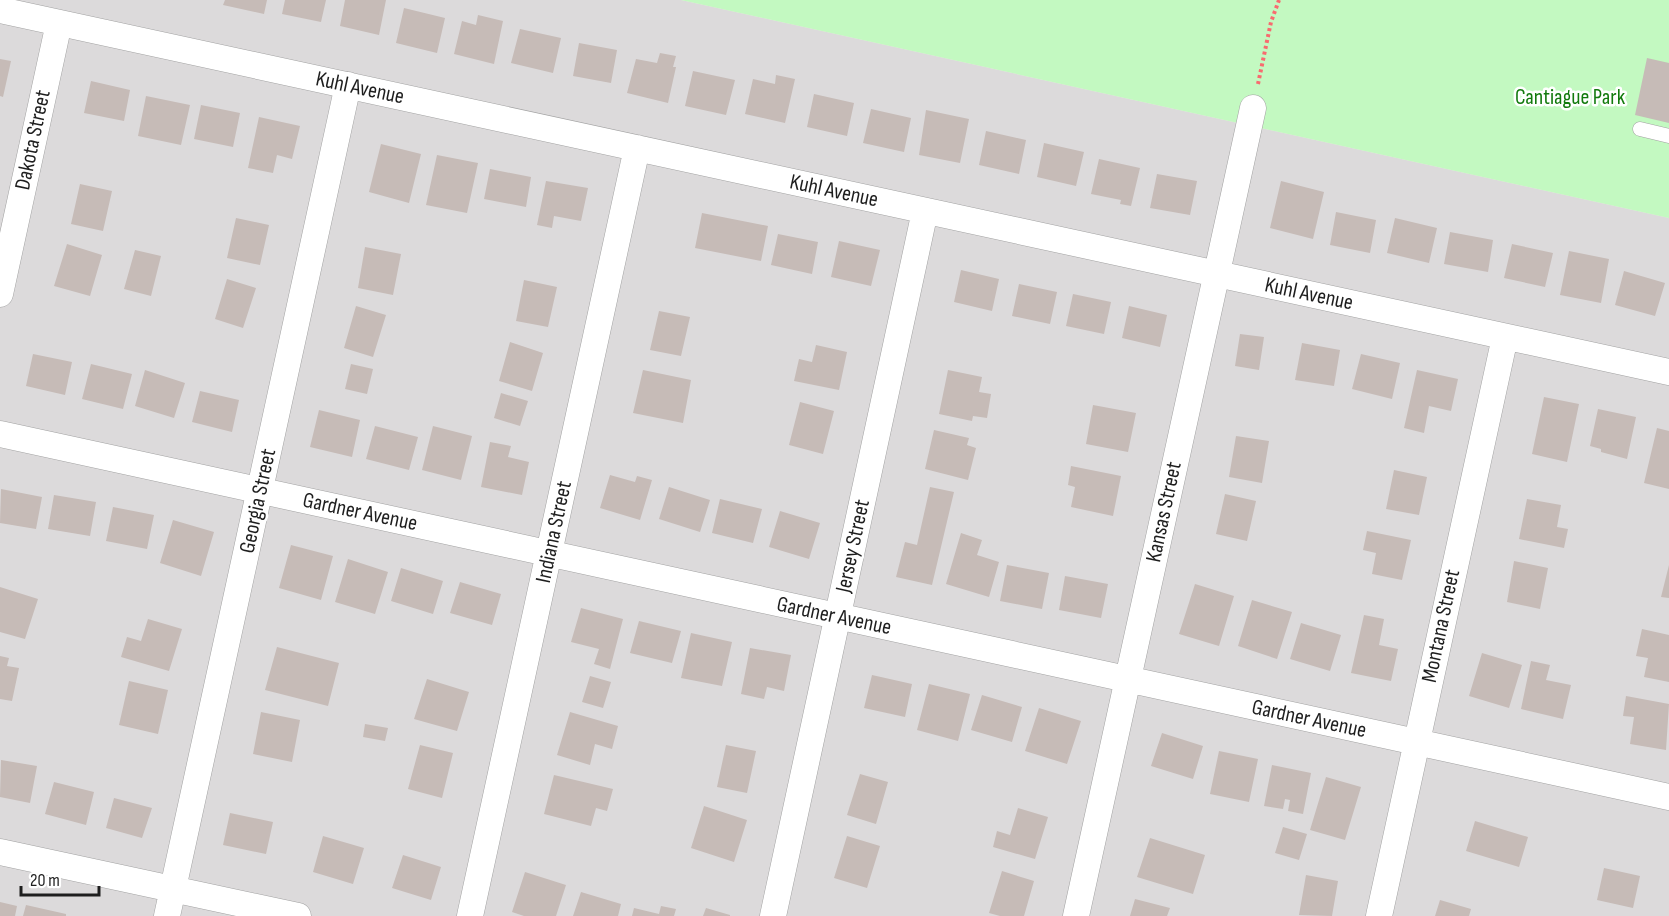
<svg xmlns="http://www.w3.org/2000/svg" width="1669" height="916" font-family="'Sofia Sans Condensed',sans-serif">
<rect width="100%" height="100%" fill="#efe9e4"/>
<path fill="#dcdadb" d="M0 0H681L1669 218V916H0Z"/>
<path fill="#c3f9c1" d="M681 0H1669V218Z"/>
<path fill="#c6bbb7" d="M225 0H267L264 14 223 5Z
M285 0H326L321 22 282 14Z
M345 0H386L379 35 340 26Z
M404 8 445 18 437 53 396 43Z
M478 15 503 21 494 64 454 54 462 21 476 25Z
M520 29 561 38 553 73 511 63Z
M579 43 617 50 611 83 573 76Z
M660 53 676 56 673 67H676L668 103 627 93 636 59 657 63Z
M1647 58 1669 63V123L1635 115Z
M0 59 11 61 3 97 0 96Z
M693 71 735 80 726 115 685 106Z
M776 75 795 79 785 123 745 114 753 79 775 84Z
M91 81 130 90 124 121 84 113Z
M814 94 854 103 847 136 807 127Z
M146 96 190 105 181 145 138 136Z
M201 105 240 113 233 147 194 139Z
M871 109 911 118 904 152 863 143Z
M926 110 969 119 960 163 919 155Z
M259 117 300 126 292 159 277 155 273 173 248 168Z
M986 131 1026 140 1019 174 979 165Z
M1044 143 1084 152 1076 186 1037 177Z
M381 144 421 154 409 203 369 192Z
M437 155 478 163 467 213 426 205Z
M1099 159 1140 168 1131 206 1120 204 1121 200 1091 194Z
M490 169 531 177 526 207 484 199Z
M1157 174 1197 181 1190 215 1150 208Z
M546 181 588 188 581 221 554 216 552 228 537 225Z
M1281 181 1324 192 1313 239 1270 228Z
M80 184 112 191 103 231 71 224Z
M1336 212 1376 220 1370 253 1330 245Z
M702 213 768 226 761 261 695 248Z
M236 218 269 225 260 265 227 258Z
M1395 218 1437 228 1429 263 1387 253Z
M1450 232 1493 240 1488 272 1444 264Z
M778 234 818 242 812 274 771 265Z
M839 241 880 250 871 286 831 277Z
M67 244 102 255 90 296 54 286Z
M1512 244 1553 253 1545 287 1504 278Z
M365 247 401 254 393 295 358 288Z
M135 250 161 256 151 296 124 289Z
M1569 251 1609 259 1601 303 1560 295Z
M961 270 999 279 992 311 954 302Z
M1624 271 1665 283 1655 316 1615 305Z
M227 279 256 288 243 328 215 319Z
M524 280 557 287 548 327 516 321Z
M1019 284 1057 292 1050 324 1012 316Z
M1073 294 1111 302 1104 334 1066 326Z
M356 306 386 315 373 357 344 348Z
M1129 306 1167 315 1160 347 1122 338Z
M659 311 690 317 681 356 650 350Z
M1240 334 1264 337 1259 370 1235 366Z
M510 342 543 353 532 391 499 381Z
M1302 343 1340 350 1334 386 1295 380Z
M816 345 847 352 839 390 794 381 799 359 812 362Z
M33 354 72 362 65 395 26 386Z
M1361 354 1400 363 1392 399 1352 389Z
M91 364 132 374 123 409 82 399Z
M351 364 373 369 367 394 345 389Z
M145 370 185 383 174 418 135 406Z
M643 370 691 380 683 423 633 413Z
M948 370 982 377 979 392 991 394 987 418 973 416 972 421 939 414Z
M1417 370 1458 379 1451 411 1429 406 1424 433 1404 428Z
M200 391 239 400 232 432 192 422Z
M501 393 528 401 520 426 494 418Z
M1544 397 1579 404 1567 462 1532 454Z
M800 402 834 411 823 454 789 445Z
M1093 405 1136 413 1128 452 1086 444Z
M1598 409 1636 417 1627 459 1601 452V449L1590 446Z
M319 410 360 420 352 457 310 447Z
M375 426 418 437 409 470 366 459Z
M433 426 472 436 461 480 422 470Z
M1657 428 1669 431V489L1644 483Z
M934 430 969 438 967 445 976 448 968 480 925 469Z
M1236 436 1269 441 1262 483 1229 477Z
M490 442 511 446 508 457 529 462 522 495 481 487Z
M1071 466 1121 476 1113 516 1071 507 1075 487 1068 485Z
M1394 470 1427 477 1419 515 1386 509Z
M610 475 635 482 637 476 652 480 640 520 600 508Z
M669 487 710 500 700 532 659 519Z
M930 487 954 492 932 585 896 577 905 542 917 545Z
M1 489 42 497 36 529 0 523Z
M1225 494 1256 501 1247 541 1216 534Z
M54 495 96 502 90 536 48 529Z
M720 499 762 509 753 543 712 533Z
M1527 499 1561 505 1557 527 1568 529 1564 548 1519 539Z
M113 507 154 515 147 549 106 541Z
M780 511 820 523 809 559 769 547Z
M173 520 214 532 201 576 160 563Z
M1367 531 1411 540 1402 580 1372 574 1376 553 1363 550Z
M961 533 982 540 977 555 999 562 989 597 946 584Z
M291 545 333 556 321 600 279 588Z
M348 559 388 572 375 614 335 602Z
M1514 561 1548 568 1540 609 1507 602Z
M1007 565 1049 573 1042 609 1000 601Z
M1669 565V598L1661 597Z
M401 568 443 581 433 614 391 601Z
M1065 576 1108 584 1101 618 1059 610Z
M460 582 501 594 492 625 450 613Z
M1195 584 1234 596 1219 646 1179 634Z
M0 587 38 599 25 639 0 632Z
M1252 600 1292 612 1277 659 1238 646Z
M581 608 623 619 610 669 594 664 599 649 571 642Z
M1364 615 1384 619 1379 645 1398 649 1391 681 1351 673Z
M148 619 182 629 169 671 121 657 127 637 141 641Z
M639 621 681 631 672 663 630 653Z
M1301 623 1341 635 1330 671 1290 659Z
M1642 629 1669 635V682L1644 677 1648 658 1636 656Z
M691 633 732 642 722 686 681 678Z
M277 647 339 663 328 706 265 690Z
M750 648 791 655 784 691 767 687 764 699 741 694Z
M1482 653 1522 665 1509 708 1469 696Z
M0 656 9 658 7 666 19 668 12 701 0 699Z
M1531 661 1550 665 1546 680 1571 685 1563 719 1521 709Z
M872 675 912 684 905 717 864 708Z
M590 676 611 682 603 708 582 702Z
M427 679 469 692 457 731 414 719Z
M129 681 168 690 158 734 119 725Z
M929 684 970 694 958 741 917 730Z
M982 695 1022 707 1012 742 971 730Z
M1626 696 1669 704 1666 750 1630 744 1634 717 1623 716Z
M1039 708 1081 721 1067 764 1025 751Z
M261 712 300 720 292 762 253 754Z
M570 712 618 726 612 749 595 744 590 765 557 755Z
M365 724 388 728 385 741 363 737Z
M1162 733 1203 746 1193 779 1151 766Z
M420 745 453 753 442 798 408 789Z
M726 745 756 751 747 793 717 787Z
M1219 751 1258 759 1249 802 1210 794Z
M1 760 37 766 30 803 0 797Z
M1272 765 1311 773 1303 814 1288 811 1290 800 1285 799 1283 809 1264 806Z
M860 774 888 782 876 824 847 815Z
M554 775 613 789 607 811 596 808 591 826 544 814Z
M1326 777 1361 787 1345 840 1310 830Z
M54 782 94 792 86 825 45 814Z
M114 798 152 808 142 838 106 828Z
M704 806 747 820 734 862 691 848Z
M1018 808 1048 817 1035 859 993 847 997 831 1010 835Z
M230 813 273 822 266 854 223 845Z
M1475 821 1528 837 1519 867 1466 851Z
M1283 827 1307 834 1299 860 1275 853Z
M323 836 364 848 353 884 313 872Z
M847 836 880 846 867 888 834 878Z
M1150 838 1205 855 1193 894 1137 877Z
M403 855 441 867 431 900 392 888Z
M1604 868 1640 876 1633 908 1597 900Z
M1002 871 1034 881 1024 916H1000L989 913Z
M525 872 566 885 556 916H524L512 912Z
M1306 875 1338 881 1332 916 1299 915Z
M581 892 621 904 618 916H573Z
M1135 899 1170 908 1167 916H1130Z
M1440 900 1471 909 1469 916H1435Z
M0 902 17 906 15 916H0Z
M26 905 66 914V916H23Z
M661 906 676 909 674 916H632L634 908 659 914Z
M706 908 730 915V916H703Z"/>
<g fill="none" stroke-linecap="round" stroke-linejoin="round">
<g stroke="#a2a2a2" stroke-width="15">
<path id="service" d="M1640 129 1669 136"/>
</g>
<g stroke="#a2a2a2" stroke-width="27">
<path id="minor" d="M0 10 1669 372
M0 294 59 23
M0 434 1669 797
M0 852 298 916
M167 916 348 85
M470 916 637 148
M773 916 925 211
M1076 916 1253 108
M1379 916 1505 337"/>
</g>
<path stroke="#f86b6f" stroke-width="4" stroke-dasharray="3 3" stroke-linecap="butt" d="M1258 84 1271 22 1279 0"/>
<use href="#service" stroke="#fff" stroke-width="14"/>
<use href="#minor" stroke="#fff" stroke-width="26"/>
</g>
<g text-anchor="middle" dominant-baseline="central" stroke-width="5" stroke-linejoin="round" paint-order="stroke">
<g font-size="22" fill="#1e1e1e" stroke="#fff">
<text transform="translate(360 88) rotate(12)">Kuhl Avenue</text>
<text transform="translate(33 140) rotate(-78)">Dakota Street</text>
<text transform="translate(834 191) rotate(12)">Kuhl Avenue</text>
<text transform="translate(1309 294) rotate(12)">Kuhl Avenue</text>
<text transform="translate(258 501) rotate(-78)">Georgia Street</text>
<text transform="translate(360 512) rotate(12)">Gardner Avenue</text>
<text transform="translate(1164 512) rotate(-78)">Kansas Street</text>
<text transform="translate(554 532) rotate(-78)">Indiana Street</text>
<text transform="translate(853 546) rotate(-78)">Jersey Street</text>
<text transform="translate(834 616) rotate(12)">Gardner Avenue</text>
<text transform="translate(1441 626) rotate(-78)">Montana Street</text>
<text transform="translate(1309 719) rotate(12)">Gardner Avenue</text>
</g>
<g font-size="22" fill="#127a0d" stroke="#fff">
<text x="1570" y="97">Cantiague Park</text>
</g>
</g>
<path d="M21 886v9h78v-9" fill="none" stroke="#1e1e1e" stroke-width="3"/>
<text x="30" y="886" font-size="18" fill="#1e1e1e" stroke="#ffffff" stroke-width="4.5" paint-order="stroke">20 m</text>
</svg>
